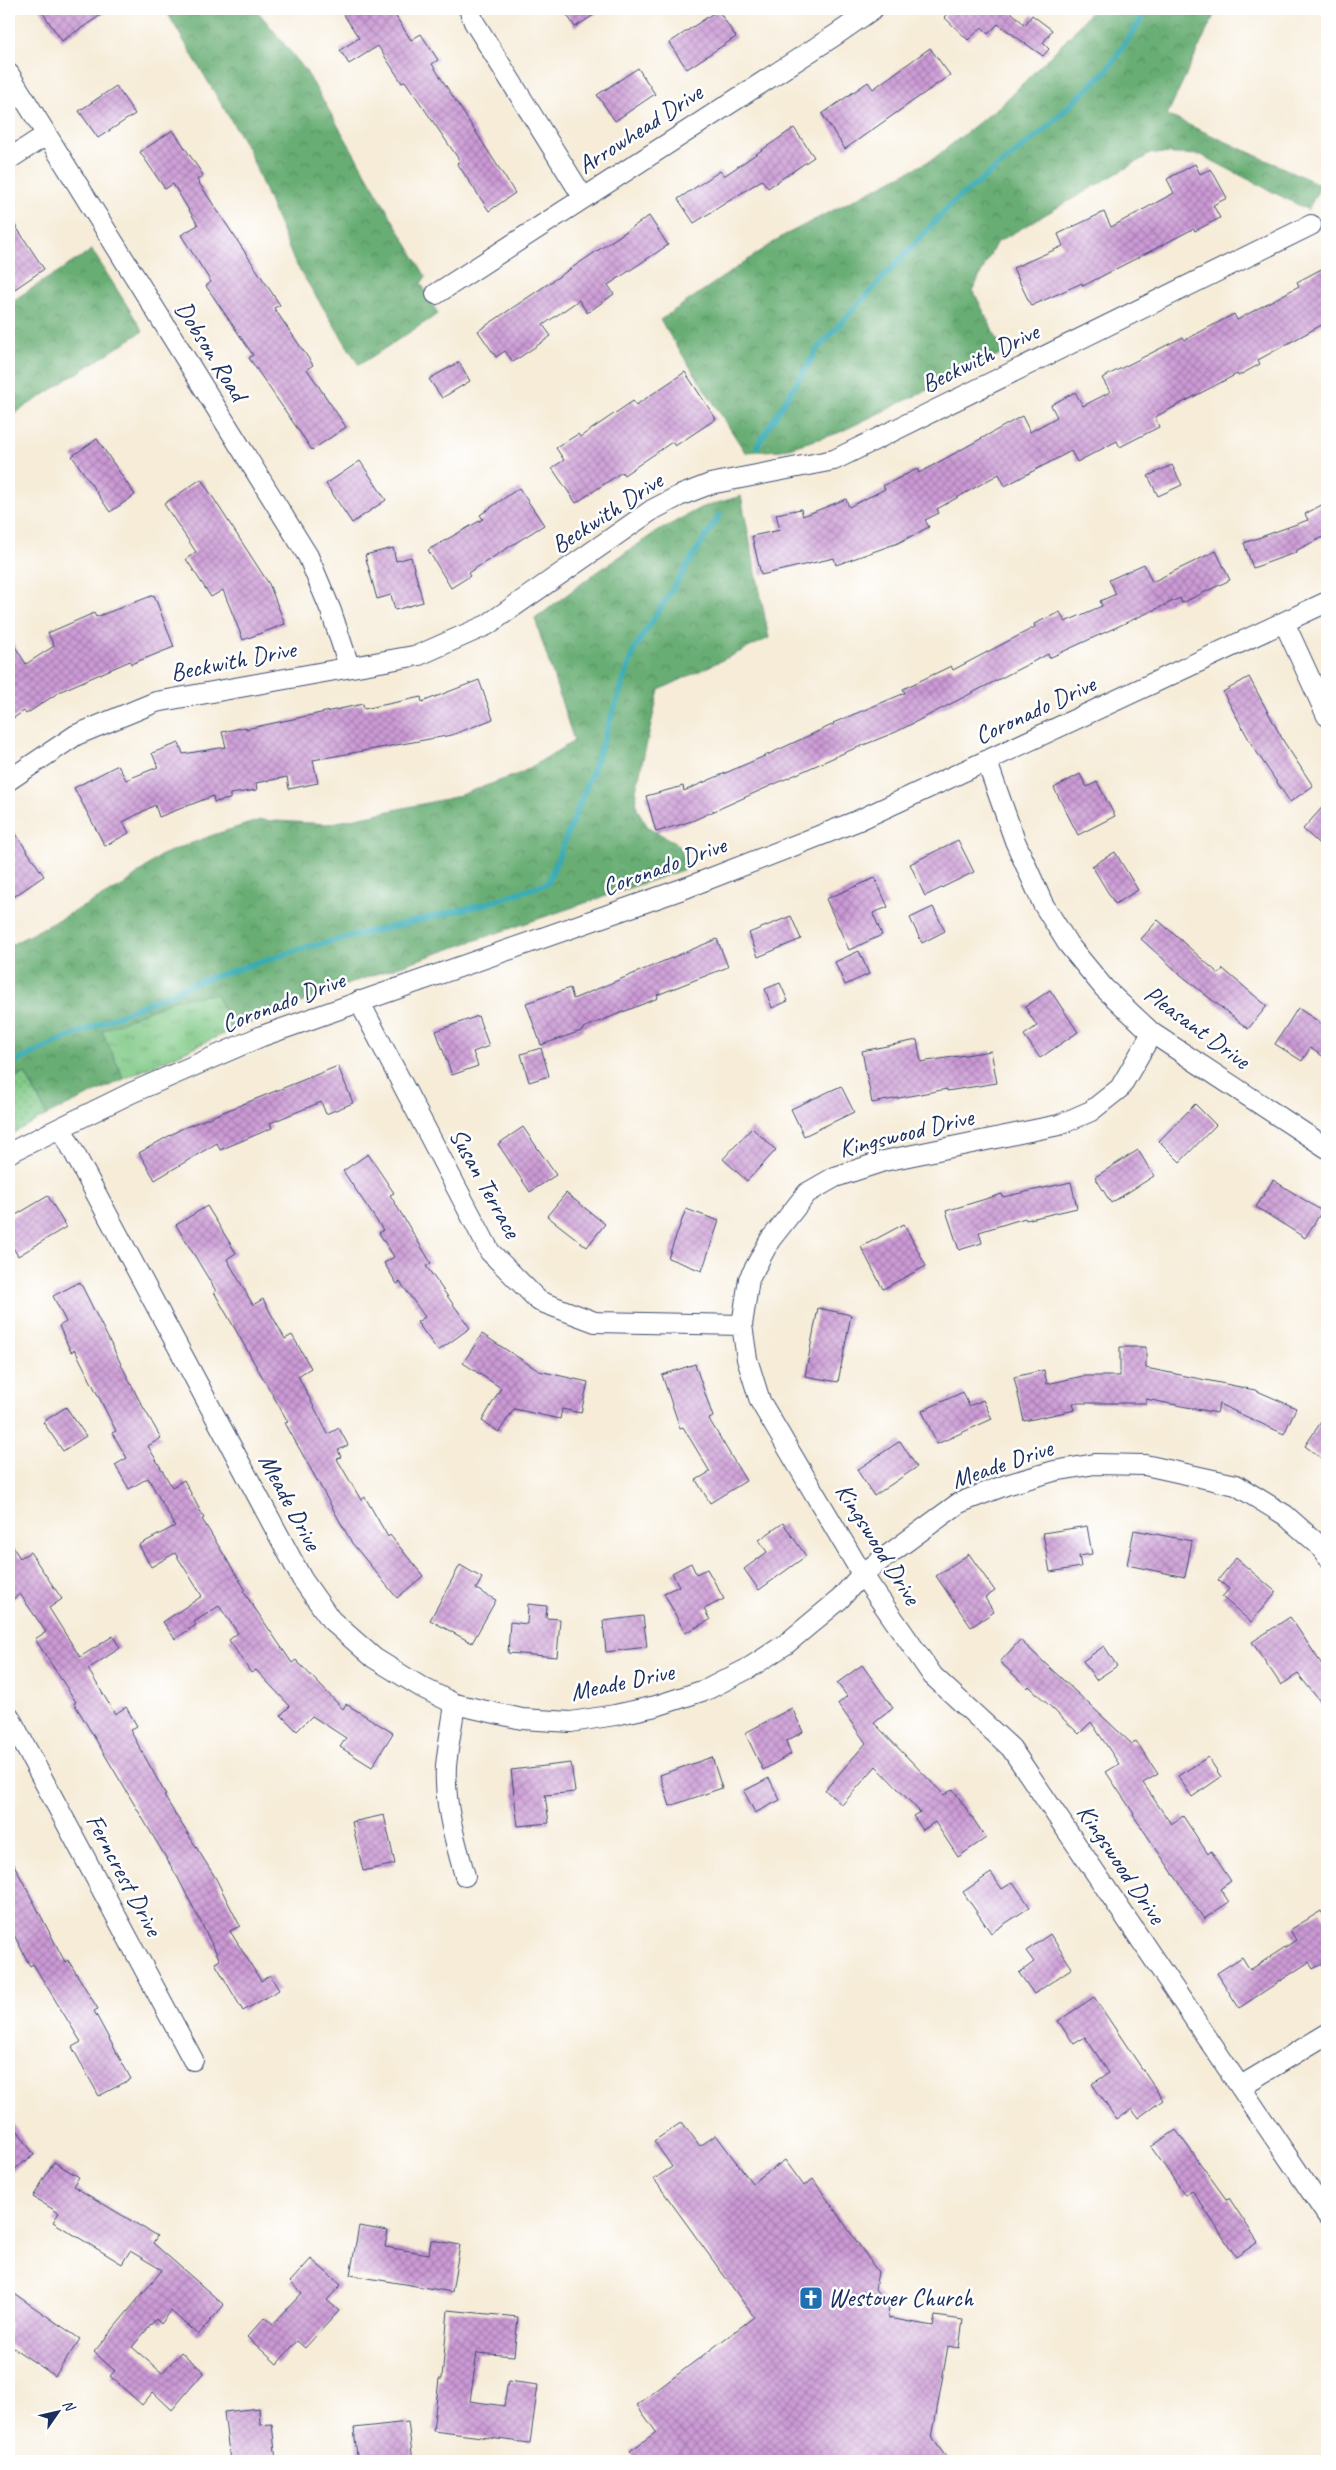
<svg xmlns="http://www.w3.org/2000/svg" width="1336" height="2470" font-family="Caveat,sans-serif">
<defs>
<pattern id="grass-dots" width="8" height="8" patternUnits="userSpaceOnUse" patternTransform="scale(1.25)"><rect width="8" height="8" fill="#80c986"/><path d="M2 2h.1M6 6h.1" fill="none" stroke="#68a471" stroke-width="1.8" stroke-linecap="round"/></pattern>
<pattern id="forest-crowns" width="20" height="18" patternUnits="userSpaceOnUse" patternTransform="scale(1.25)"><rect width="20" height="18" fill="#68ad73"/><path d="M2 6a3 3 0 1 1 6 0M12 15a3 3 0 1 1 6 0" fill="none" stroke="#558d62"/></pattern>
<pattern id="park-tufts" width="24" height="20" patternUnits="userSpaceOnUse" patternTransform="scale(1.25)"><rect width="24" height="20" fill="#80c986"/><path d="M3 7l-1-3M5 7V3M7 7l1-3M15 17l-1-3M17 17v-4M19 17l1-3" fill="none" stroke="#68a471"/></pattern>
<pattern id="building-cross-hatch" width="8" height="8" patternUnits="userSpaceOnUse" patternTransform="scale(1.25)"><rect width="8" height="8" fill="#cc9ad5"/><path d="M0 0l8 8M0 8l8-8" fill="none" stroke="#a57eb0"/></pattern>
</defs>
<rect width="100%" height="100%" fill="#fff"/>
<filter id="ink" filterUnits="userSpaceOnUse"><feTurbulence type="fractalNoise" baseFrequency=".02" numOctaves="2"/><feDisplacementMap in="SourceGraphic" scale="10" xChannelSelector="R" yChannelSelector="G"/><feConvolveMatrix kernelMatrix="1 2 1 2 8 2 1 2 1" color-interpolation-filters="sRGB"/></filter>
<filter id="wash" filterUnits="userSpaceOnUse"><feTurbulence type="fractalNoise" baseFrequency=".0096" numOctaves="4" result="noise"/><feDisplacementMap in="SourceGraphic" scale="20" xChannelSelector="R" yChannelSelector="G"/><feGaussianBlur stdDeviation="1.12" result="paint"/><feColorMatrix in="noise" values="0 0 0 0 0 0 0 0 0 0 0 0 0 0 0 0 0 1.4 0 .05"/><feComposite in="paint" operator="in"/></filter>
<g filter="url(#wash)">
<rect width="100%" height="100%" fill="#f6ecd8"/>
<path fill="url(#grass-dots)" stroke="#4e7c72" d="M25 1073 47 1115 9 1135V1082Z"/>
<path fill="url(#forest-crowns)" stroke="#426e68" d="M165 9H256L306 71 426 277 421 283 438 314 359 365 294 261 248 149Z
M1093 9H1217L1167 115 1321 185 1308 210 1201 155 1152 153 996 243 973 290 1004 353 838 433 782 450 745 452 660 320 783 236 933 159 1001 105 1071 35Z
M92 250 143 331 9 417V303Z
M741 496 769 638 659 690 636 790 637 809 648 827 679 845 688 868 356 981 232 1030 216 994 102 1031 124 1079 47 1115 25 1073 9 1082V946L124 885 161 855 213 835 260 820 328 824 455 797 521 773 574 741 535 619 594 574 656 532 700 508Z"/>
<path fill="url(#park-tufts)" stroke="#4e7c72" d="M216 994 232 1030 124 1079 102 1031 173 1000Z"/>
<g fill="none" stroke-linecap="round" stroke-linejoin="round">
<path stroke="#39abb4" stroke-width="6" d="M757 446 818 348 952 203 1042 132 1108 69 1148 9
M9 1065 50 1045 197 982 304 948 485 904 548 883 590 778 635 648 720 514"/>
</g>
<g id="blocks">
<path fill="url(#building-cross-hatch)" d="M40 9H110L62 41Z
M340 9H391L411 40 421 34 438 60 432 64 515 193 489 211 457 163 460 161 405 81 402 83 378 46 349 64 340 50 359 38Z
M563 9H603L575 27Z
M952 9H1013L1010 11 1025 25 1032 15 1052 30 1043 43 1049 49 1043 56 998 24 988 34 982 27 968 40 944 17Z
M718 10 736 37 687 69 669 43Z
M930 48 950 75 845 149 822 114 868 82 873 89Z
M638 68 655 94 615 121 597 95Z
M116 86 135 114 98 138 79 111Z
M794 128 814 157 768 188 762 180 694 223 678 199 720 171 724 176Z
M173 130 203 175 197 180 280 305 274 308 313 365 307 369 346 427 312 450 249 358 253 355 206 286 211 282 181 235 198 225 173 184 165 189 140 152Z
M1195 164 1200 174 1211 169 1227 198 1213 205 1220 218 1195 231 1193 229 1083 286 1082 283 1031 306 1013 268 1063 246 1058 234 1104 212 1111 227 1174 193 1167 179Z
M9 216 44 269 9 293Z
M649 216 668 245 608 285 614 294 587 313 579 300 543 325 551 336 513 362 505 351 496 357 478 331Z
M1327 266V322L1258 360 1260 364 1238 376 1237 374 1155 417 1159 427 1120 447 1117 441 1077 462 1071 451 1005 486 999 474 937 509 939 513 925 520 929 527 898 543 836 565 834 558 761 575 752 536 780 530 776 514 801 509 803 516 846 499 849 507 885 489 883 486 917 469 919 473 1022 416 1030 432 1057 417 1051 405 1075 392 1083 406 1110 392 1102 378 1183 337 1185 340 1234 314 1237 320 1299 286 1297 282Z
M459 362 470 381 442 398 429 379Z
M685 372 716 419 675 446 672 442 624 475 622 472 576 503 552 468 564 460 556 448 578 434 580 437 633 401 636 405Z
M97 439 135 495 110 512 72 456Z
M360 461 386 500 352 523 326 484Z
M1172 465 1182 485 1158 496 1148 476Z
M201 479 269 584 285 624 243 640 223 590 211 597 186 559 196 552 164 504Z
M519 488 544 525 468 573 470 576 451 588 428 550 483 519 480 515Z
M1327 502V535L1297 550V552L1253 568 1244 543 1308 520 1305 514Z
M393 548 396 561 411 557 423 602 395 610 391 595 377 599 365 555Z
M1216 551 1230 580 1182 603 1180 598 1049 658 1048 654 896 732 846 752 692 821 656 832 646 796 683 786 684 791 767 755 834 724 833 723 905 693 903 689 951 666 953 670 1035 627 1034 624 1060 612 1065 622 1102 606 1100 601 1116 594 1109 580 1144 564 1152 582Z
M154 595 174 647 131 664 130 661 61 691 26 714 24 711 9 721V637L26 664 54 646 48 633 94 613 96 617Z
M1249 677 1284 742 1313 786 1290 802 1252 745 1223 692Z
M479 680 493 719 452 735 313 760 318 783 289 789 287 777 256 783 257 790 230 794V799L214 802 213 796 159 817 155 805 123 822 129 833 105 846 74 788 118 765 126 780 158 767 152 753 179 743 183 754 226 747 222 732 246 727V729L363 704 364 709 421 697 422 702Z
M1080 774 1087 787 1097 782 1115 816 1078 835 1054 788Z
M1327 802V851L1303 829Z
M9 824 44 876 9 900Z
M958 840 974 872 925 896 910 864Z
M1115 852 1138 890 1115 904 1092 866Z
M875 878 888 907 873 913 882 935 849 950 826 899Z
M933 907 945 931 922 943 910 918Z
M791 916 801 939 758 957 749 933Z
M1158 920 1219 974 1223 969 1267 1006 1248 1029 1181 975 1141 939Z
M717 939 728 967 657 995 658 998 583 1028 584 1030 541 1045 526 1003 570 988 573 999Z
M859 951 869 974 845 985 835 962Z
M780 983 788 1001 772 1008 765 989Z
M1050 990 1078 1032 1040 1058 1024 1035 1037 1026 1025 1007Z
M1298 1008 1327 1027V1059L1310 1048 1302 1061 1275 1044Z
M478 1016 489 1046 473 1052 478 1066 452 1075 436 1031Z
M917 1040 921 1062 991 1051 997 1083 947 1091V1089L872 1103 862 1051Z
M541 1048 549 1076 529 1082 521 1054Z
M338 1066 353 1103 326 1114 321 1102 270 1123 272 1128 220 1150 217 1143 155 1180 139 1153 181 1129Z
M841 1086 854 1112 804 1136 791 1109Z
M1195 1104 1216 1125 1180 1162 1159 1141Z
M523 1127 556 1175 530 1192 498 1144Z
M752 1128 776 1150 747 1181 723 1159Z
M1138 1150 1154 1176 1111 1203 1095 1177Z
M368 1154 394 1193 390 1195 431 1263 426 1266 470 1328 438 1351 417 1322 425 1317 400 1282 397 1284 384 1263 394 1257 379 1233 383 1230 343 1171Z
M1273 1180 1322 1211 1305 1238 1256 1207Z
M1071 1182 1077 1208 1026 1220 1025 1218 979 1232 982 1243 959 1250 946 1211 1002 1194 1003 1197Z
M566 1193 605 1224 587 1247 547 1216Z
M48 1196 66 1227 18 1256 9 1241V1219Z
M207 1206 236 1253 227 1259 253 1305 263 1299 285 1339 292 1335 311 1368 298 1376 328 1434 339 1428 348 1445 338 1450 341 1457 337 1459 361 1500 365 1497 388 1537 390 1535 423 1576 397 1598 352 1543 285 1423 288 1422 214 1292 216 1291 176 1225Z
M686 1209 719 1221 702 1271 668 1258Z
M904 1224 926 1266 883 1289 861 1247Z
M80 1282 138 1398 161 1438 148 1446 172 1487 184 1480 204 1518 202 1519 245 1589 243 1591 292 1663 296 1660 343 1709 346 1704 393 1733 372 1767 340 1747 346 1738 312 1716 297 1731 281 1715 290 1706 256 1670 251 1673 229 1640 238 1633 219 1606 194 1622 196 1625 175 1639 163 1622 202 1596 175 1553 151 1567 139 1545 175 1526 148 1478 129 1489 115 1465 127 1458 112 1433 116 1431 75 1350 71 1352 59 1326 66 1322 53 1296Z
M818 1308 851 1315 838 1382 805 1376Z
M482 1334 539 1371 588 1382 581 1413 562 1409 560 1419 514 1409 499 1432 482 1421 501 1388 463 1363Z
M1120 1347H1146V1368L1255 1390 1296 1408 1284 1434 1219 1404 1217 1413 1146 1399V1403H1073L1075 1410 1024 1421 1014 1377 1044 1370 1047 1384 1083 1376H1120Z
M695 1364 713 1417 709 1419 746 1481 710 1503 696 1480 710 1472 683 1427 680 1428 662 1375Z
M963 1392 969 1406 983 1400 992 1419 937 1444 922 1411Z
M66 1407 86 1436 63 1451 43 1422Z
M1327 1413V1463L1305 1446Z
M900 1441 917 1467 874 1496 857 1470Z
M783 1523 806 1556 759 1590 744 1569 767 1552 759 1540Z
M1087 1526 1092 1554 1079 1556 1081 1567 1050 1572 1043 1533Z
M1134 1530 1192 1541 1185 1577 1127 1565Z
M9 1541 20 1558 30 1552 62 1599 49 1608 80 1657 113 1636 120 1648 88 1669 115 1714 126 1707 137 1726 130 1730 166 1795 164 1796 215 1877 240 1926 230 1931 261 1981 270 1975 279 1990 243 2011 215 1963 220 1960 178 1878 74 1703 76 1702 35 1639 46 1632 20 1594 9 1602Z
M969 1554 995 1591 985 1598 994 1612 971 1627 936 1576Z
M1236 1558 1276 1592 1251 1622 1222 1597 1229 1589 1218 1580Z
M691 1563 696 1574 707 1569 724 1599 704 1609 710 1620 685 1633 664 1593 679 1586 672 1573Z
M460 1565 482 1578 476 1589 496 1600 472 1643 430 1620Z
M528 1604 547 1606 546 1618 560 1619 557 1657 508 1653 510 1622 527 1624Z
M643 1616 647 1647 606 1652 603 1621Z
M1290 1617 1327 1672V1710L1298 1674 1281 1685 1252 1642Z
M1020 1640 1132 1744 1136 1741 1158 1774 1143 1783 1171 1824 1183 1816 1208 1854 1211 1851 1231 1881 1220 1889 1229 1902 1204 1919 1133 1815 1134 1814 1106 1772 1119 1764 1091 1722 1079 1734 1029 1686 1028 1688 1000 1662Z
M1104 1646 1117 1666 1096 1680 1083 1661Z
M862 1665 893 1708 874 1723 944 1795 953 1789 986 1838 958 1857 935 1822 923 1830 913 1816 920 1812 876 1766 842 1805 825 1790 866 1743 838 1704 847 1696 837 1683Z
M792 1708 803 1732 786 1741 791 1754 763 1770 745 1733Z
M712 1757 722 1788 670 1806 660 1775Z
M1208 1757 1221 1777 1192 1797 1178 1776Z
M571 1763 575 1792 545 1795 549 1823 518 1826 511 1770Z
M769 1778 780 1800 755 1813 744 1791Z
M384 1815 395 1864 363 1871 352 1822Z
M9 1855 65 1962 68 1960 98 2009 94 2011 131 2079 99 2096 72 2047 81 2042 33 1964 30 1966 9 1925Z
M991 1873 1002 1889 1013 1882 1030 1907 991 1933 963 1892Z
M1321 1911 1327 1921V1961L1313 1969 1309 1962 1239 2008 1217 1973 1242 1957 1250 1970 1296 1940 1290 1930Z
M1050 1934 1072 1968 1034 1994 1019 1973 1034 1962 1026 1951Z
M1094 1997 1163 2100 1138 2118 1132 2109 1117 2120 1092 2084 1109 2073 1085 2037 1074 2044 1058 2021Z
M9 2118 34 2155 9 2173Z
M682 2122 700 2146 716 2135 752 2183 785 2160 804 2186 813 2179 878 2272 875 2289 889 2307 888 2318 933 2326 935 2316 963 2320 959 2348 948 2346 932 2438 949 2461H638L630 2451 656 2432 637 2405 754 2317 654 2179 672 2167 654 2141Z
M1176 2130 1226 2199 1229 2198 1258 2242 1236 2257 1192 2190 1185 2195 1151 2147Z
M54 2162 79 2177 73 2186 157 2236 153 2243 224 2305 198 2335 171 2311 161 2324 156 2319 132 2347 162 2373 181 2352 204 2372 172 2410 153 2392 142 2405 110 2376 115 2371 94 2352 162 2270 130 2251 122 2264 53 2222 59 2213 33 2197Z
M359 2226 388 2231 385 2247 429 2254 431 2240 460 2245 452 2292 350 2275Z
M311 2259 341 2285 327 2300 339 2311 305 2348 297 2341 277 2364 247 2337 265 2317 273 2324 302 2293 290 2282Z
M9 2290 80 2339 55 2376 9 2345Z
M448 2310 518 2317 514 2356 477 2353 470 2401 504 2406 508 2381 538 2385 530 2443 433 2431 439 2379H442Z
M259 2408 260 2425 272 2424 276 2461H230L224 2412Z
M408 2422 413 2461H374L373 2455 357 2456 354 2428Z"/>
</g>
</g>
<g filter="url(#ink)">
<use href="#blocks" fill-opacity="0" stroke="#3c4b70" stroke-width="1"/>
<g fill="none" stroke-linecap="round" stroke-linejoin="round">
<g stroke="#3c4b70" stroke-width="22">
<path id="street" d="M469 9 474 22 583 197
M9 74 308 556 331 611 349 666
M9 159 46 135
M436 294 837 34 873 9
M1284 622 1327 716
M987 762 1015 841 1043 904 1068 944 1104 988 1152 1033 1327 1148
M9 780 76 735 156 702 419 655 487 625 652 510 679 496 710 484 834 460 1311 225
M359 1001 490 1252 539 1301 595 1322 742 1325
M1152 1033 1120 1088 1091 1111 1059 1125 884 1161 835 1177 807 1193 770 1240 749 1279 742 1325 747 1359 760 1401 862 1574 933 1676 1011 1748 1327 2215
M61 1128 302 1579 331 1620 374 1658 421 1687 455 1704 522 1719 571 1722 615 1715 656 1706 708 1689 749 1668 786 1644 840 1599 862 1574 959 1503 1006 1485 1054 1471 1095 1464 1145 1465 1236 1485 1285 1515 1319 1545 1327 1556
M9 1153 131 1093 262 1036 688 887 857 821 1327 602
M455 1704C452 1725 448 1745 446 1766 444 1804 455 1841 465 1876
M9 1716 193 2060
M1241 2086 1327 2034"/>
</g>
<use href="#street" stroke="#fff" stroke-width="20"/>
</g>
</g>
<defs>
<g id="church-square" transform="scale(1.25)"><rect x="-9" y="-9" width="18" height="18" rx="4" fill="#1f6fb2" stroke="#fff"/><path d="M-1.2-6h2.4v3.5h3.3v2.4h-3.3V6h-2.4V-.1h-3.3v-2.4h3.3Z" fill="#fff"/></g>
</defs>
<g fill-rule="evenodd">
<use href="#church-square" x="811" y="2298"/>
</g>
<g text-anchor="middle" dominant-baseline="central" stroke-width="5" stroke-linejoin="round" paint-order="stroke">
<g font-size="25" fill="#1b2f5e" stroke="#fff">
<text transform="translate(640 129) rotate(-33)">Arrowhead Drive</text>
<text transform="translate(211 351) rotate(58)">Dobson Road</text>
<text transform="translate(980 358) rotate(-26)">Beckwith Drive</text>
<text transform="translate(607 513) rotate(-33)">Beckwith Drive</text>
<text transform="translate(233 661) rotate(-11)">Beckwith Drive</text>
<text transform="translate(1035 710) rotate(-25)">Coronado Drive</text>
<text transform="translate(664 866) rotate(-20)">Coronado Drive</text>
<text transform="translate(283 1002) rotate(-21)">Coronado Drive</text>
<text transform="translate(1197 1027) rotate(36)">Pleasant Drive</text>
<text transform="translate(906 1133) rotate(-14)">Kingswood Drive</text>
<text transform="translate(485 1183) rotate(61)">Susan Terrace</text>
<text transform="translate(1002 1464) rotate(-19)">Meade Drive</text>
<text transform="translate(290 1502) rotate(62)">Meade Drive</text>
<text transform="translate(878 1544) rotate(58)">Kingswood Drive</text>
<text transform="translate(622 1682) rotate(-12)">Meade Drive</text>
<text transform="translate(1121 1864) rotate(56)">Kingswood Drive</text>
<text transform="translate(124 1875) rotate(62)">Ferncrest Drive</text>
</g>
<g font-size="25" fill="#1b2f5e" stroke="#fff" text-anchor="start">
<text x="828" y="2298">Westover Church</text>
</g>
</g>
<rect width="1336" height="2470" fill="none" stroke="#fff" stroke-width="30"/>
<g transform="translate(58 2412) rotate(56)" stroke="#ffffff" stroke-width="4" paint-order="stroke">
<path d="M0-4L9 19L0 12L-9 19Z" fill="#1b2f5e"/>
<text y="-8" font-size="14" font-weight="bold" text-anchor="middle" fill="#1b2f5e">N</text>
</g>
</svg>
